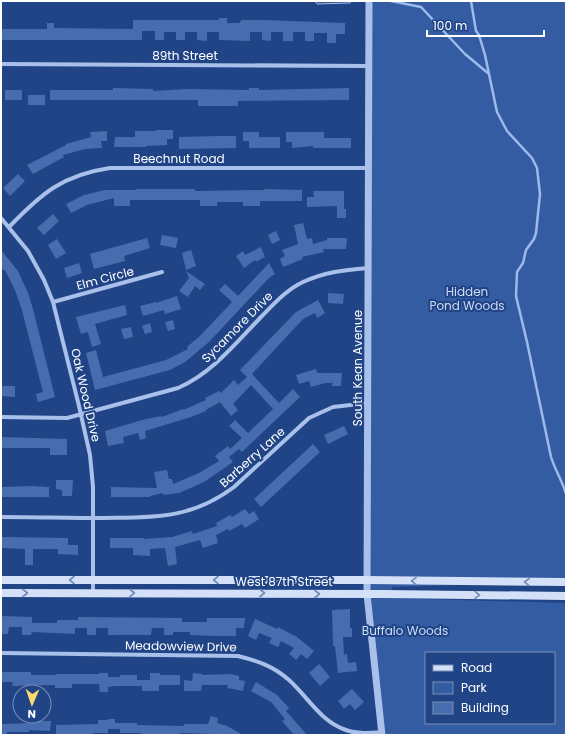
<svg xmlns="http://www.w3.org/2000/svg" width="567" height="736" font-family="Poppins,sans-serif">
<rect width="100%" height="100%" fill="#204486"/>
<path fill="#345ca3" fill-rule="evenodd" d="M370 1H566V582L392 587V598L566 603V735H382L370 587ZM426 653H554V723H426Z"/>
<path fill="#3f5989" stroke="#9cbaeb" d="M315 1H352L350 3 317 4Z"/>
<g fill="none" stroke-linecap="round" stroke-linejoin="round">
<path stroke="#9cbaeb" stroke-width="2.5" d="M391 1 421 7 465 54 489 74
M471 1 476 31 479 35 485 55 497 112 507 131 532 158 537 168 540 194 536 233 534 239 526 250 523 263 517 272 516 296 527 342 551 457C555 470 562 480 566 494"/>
</g>
<path fill="#486dae" d="M219 18H227V23H240L241 20H264L345 23V34H336V43H327V33H314V41H305V32H293V41H283V32H271V41L262 40V32H250V41L219 40V32H207V41L197 40V32H185V40H176V32H164V40H155V31H142V40H1V29H47V23H54V28L133 29V20H219Z
M113 88 153 89V91L186 89 249 90V88H259V90L349 88V100L238 101V106H198V100H50V90H113Z
M5 90H22V100H5Z
M28 95H45V105H28Z
M156 130H173V139H167V145L146 146V147H114L115 137H135V131H156Z
M107 131V141H101L102 148 85 149 63 155 64 157 33 174 27 165 66 145V144L91 137 90 132Z
M243 132H259V137H280V148H249V141H243Z
M286 132H324V138H351V148H313V146L292 148V142H286Z
M220 136H236V148L179 149V137Z
M18 174 25 181 10 196 3 188Z
M136 189H195V191L264 190V189L302 190V201H260V206H243V202H217V206H200V200H130V206H114V198L87 205 71 213 66 204 84 195 105 190H136Z
M313 191H344V209H346V218H337V206L307 207V197H314Z
M53 214 59 221 44 235 37 228Z
M303 223 307 239 312 238 313 244 327 240V238H347L346 249H323L324 252 302 257 303 259 283 267 280 259 285 256 282 250 298 244 294 225Z
M276 231 280 240 272 244 268 235Z
M162 235 178 238 176 248 160 245Z
M147 238 150 248 124 256 125 261 94 269 90 254Z
M57 239 66 253 56 259 48 245Z
M261 247 265 257 256 262 255 260 244 268 236 256 243 251 245 255Z
M1 250 18 271 28 293 33 309 55 397 38 402 36 394 43 392 38 373 22 310 15 290 5 270 4 271 1 267Z
M191 250 196 266 186 270 182 253Z
M79 263 82 273 67 278 64 268Z
M269 263 275 274 269 278 209 342 185 362 170 370 95 390 86 353 96 350 103 377 166 360 188 349 187 347 200 336 232 302 219 290 225 284 238 296Z
M186 271 205 284 200 290 195 286 188 297 179 291 189 278Z
M328 293 344 294 343 304 328 303Z
M177 296 181 309 165 314 164 310 143 316 140 306 156 302V303Z
M318 300 325 313 317 318 315 313 303 319 252 374 279 403 293 389 300 397 242 452 239 449 229 457 233 462 204 482 179 493 163 495V493L150 496V497H111V487L157 488 154 472 167 470 169 479H172L173 484 199 473 219 461 215 456 228 446 230 449 242 438 229 426 235 420 248 433 273 409 251 385 233 404 238 410 231 416 220 402 206 410V411L191 417 145 431 146 438 140 440 138 433 123 437 124 443 108 446 105 431 142 420 161 416 162 417 183 409V410L206 400 205 398 219 391 221 393 234 380 238 385 247 377 240 370 296 312Z
M125 305 127 315 95 324 101 344 92 347 88 332 81 334 76 317Z
M173 320 175 329 168 331 165 322Z
M150 323 152 332 145 334 142 326Z
M131 327 133 337 124 339 121 329Z
M316 369 317 373H342L341 386H332L333 383H325L311 387 309 381 299 384 296 375Z
M1 386H15V397L1 396Z
M344 426 348 434 328 444 324 435Z
M1 437 67 439V455H50V448H1Z
M313 444 320 452 261 507 254 499Z
M56 480H73L72 496H62V490L56 489Z
M32 486 49 487V497H1V487Z
M245 509 249 514 254 511 259 519 245 528 242 524 229 531 228 529 216 535 218 543 203 548 200 540 175 547 177 564 168 566 165 548 150 549V556L133 555V548H110V538H144V539L172 537 192 531 193 534 217 526 216 523 230 515 232 517Z
M1 537 68 538V545H78V555L58 554V549H33V565H25V549L1 548Z
M350 609V628H352V637H343L344 655 347 654 348 663 356 662 357 671 338 673 335 646H333L332 610Z
M1 616 32 617V623H57V620H78V617L182 618V622H207V618H245L244 628H236V636H216L190 635V632H173V635H164V628H152L151 635H108V628H96V635H87V628H75V634L32 632 31 635H22V627H9L8 634H1Z
M255 619 277 629 278 627 297 637 314 651 307 659 301 654 296 660 289 654 294 648 281 641 278 647 269 643 272 638 259 633 256 640 248 636Z
M319 664 330 677 320 686 309 673Z
M1 672H31V675H56V674H99V673H108V677H120V675H137V680H150V673H160V675H180V685H159V691H142V686H115L108 687V692H100L99 684H72V688H55V685L12 686 13 682H1Z
M193 673 202 674V675L230 674 239 676V680L245 681 243 691 227 688 228 685H202L201 691H184V680L192 681Z
M256 682 277 695 289 708 286 711 307 735H294L282 721 285 719 271 702 251 691Z
M352 689 364 702 355 710 350 704 344 709 338 701Z
M211 716 218 718 217 723 227 726 243 735 180 733V735H141V733H120V729H108V733H93V735L56 734V725L98 724V720H108V719H115V723H137V725L184 726V724H208Z
M34 721H51L50 731 29 730V732H7V734H1V724L34 723Z"/>
<g fill="none" stroke-linecap="round" stroke-linejoin="round">
<path stroke="#a9c1ea" stroke-width="4" d="M1 64 369 66
M1 218 28 251 44 280 53 302 79 406 90 455 93 487V593
M9 227C41 194 62 175 110 168H368
M53 302 162 272
M1 417 67 418 178 388C212 373 235 344 261 317 274 304 286 290 303 282 325 272 344 270 368 268
M1 517C34 517 68 518 101 518 153 517 190 520 234 487L309 418 333 407 368 403
M1 653 238 656C258 661 273 666 289 680 308 697 320 721 346 730 357 734 370 733 382 732"/>
<path stroke="#a9c1ea" stroke-width="7" d="M369 1 367 594 382 735"/>
<path stroke="#d4e0f8" stroke-width="8" d="M1 580H367L566 582
M1 593 384 594 566 596"/>
</g>
<defs><path id="oneway-chevron" d="M-2-3.5L2.5 0L-2 3.5" fill="none" stroke-width="1.6" stroke-linecap="round" stroke-linejoin="round"/></defs>
<g stroke="#718ab9">
<use href="#oneway-chevron" transform="translate(72 580) rotate(-180)"/>
<use href="#oneway-chevron" transform="translate(216 580) rotate(-180)"/>
<use href="#oneway-chevron" transform="translate(414 581) rotate(-179)"/>
<use href="#oneway-chevron" transform="translate(527 582) rotate(-179)"/>
<use href="#oneway-chevron" transform="translate(25 593)"/>
<use href="#oneway-chevron" transform="translate(132 593)"/>
<use href="#oneway-chevron" transform="translate(262 593)"/>
<use href="#oneway-chevron" transform="translate(317 594)"/>
<use href="#oneway-chevron" transform="translate(477 595) rotate(1)"/>
</g>
<g text-anchor="middle" dominant-baseline="central" stroke-width="4" stroke-linejoin="round" paint-order="stroke">
<g font-size="12" fill="#fff" stroke="#204486">
<text x="185" y="55">89th Street</text>
<text x="179" y="158">Beechnut Road</text>
<text transform="translate(105 278) rotate(-15)">Elm Circle</text>
<text transform="translate(237 327) rotate(-45)">Sycamore Drive</text>
<text transform="translate(357 368) rotate(-90)">South Kean Avenue</text>
<text transform="translate(86 395) rotate(77)">Oak Wood Drive</text>
<text transform="translate(252 457) rotate(-42)">Barberry Lane</text>
<text x="284" y="581">West 87th Street</text>
<text transform="translate(181 646) rotate(1)">Meadowview Drive</text>
</g>
<g font-size="12" fill="#cdddf7" stroke="#204486">
<text x="467" y="291">Hidden<tspan x="467" dy="14">Pond Woods</tspan></text>
<text x="405" y="630">Buffalo Woods</text>
</g>
</g>
<rect width="567" height="736" fill="none" stroke="#ffffff" stroke-width="4"/>
<rect x="425" y="652" width="130" height="72" fill="#204486" stroke="#798fb6"/>
<rect x="433" y="665" width="20" height="6" fill="#d4e0f8" stroke="#798fb6"/>
<text x="461" y="672" font-size="12" fill="#ffffff">Road</text>
<rect x="433" y="682" width="20" height="12" fill="#345ca3" stroke="#798fb6"/>
<text x="461" y="692" font-size="12" fill="#ffffff">Park</text>
<rect x="433" y="702" width="20" height="12" fill="#486dae" stroke="#798fb6"/>
<text x="461" y="712" font-size="12" fill="#ffffff">Building</text>
<g transform="translate(32 704) rotate(182)"><circle r="19" fill="#204486" stroke="#798fb6"/>
<path d="M0-3L7 15L0 10L-7 15Z" fill="#f7da69"/>
<text y="-6" font-size="11" font-weight="bold" text-anchor="middle" fill="#ffffff">N</text>
</g>
<path d="M427 30v6h117v-6" fill="none" stroke="#ffffff" stroke-width="2"/>
<text x="433" y="30" font-size="12" fill="#ffffff" stroke="#204486" stroke-width="3" paint-order="stroke">100 m</text>
</svg>
